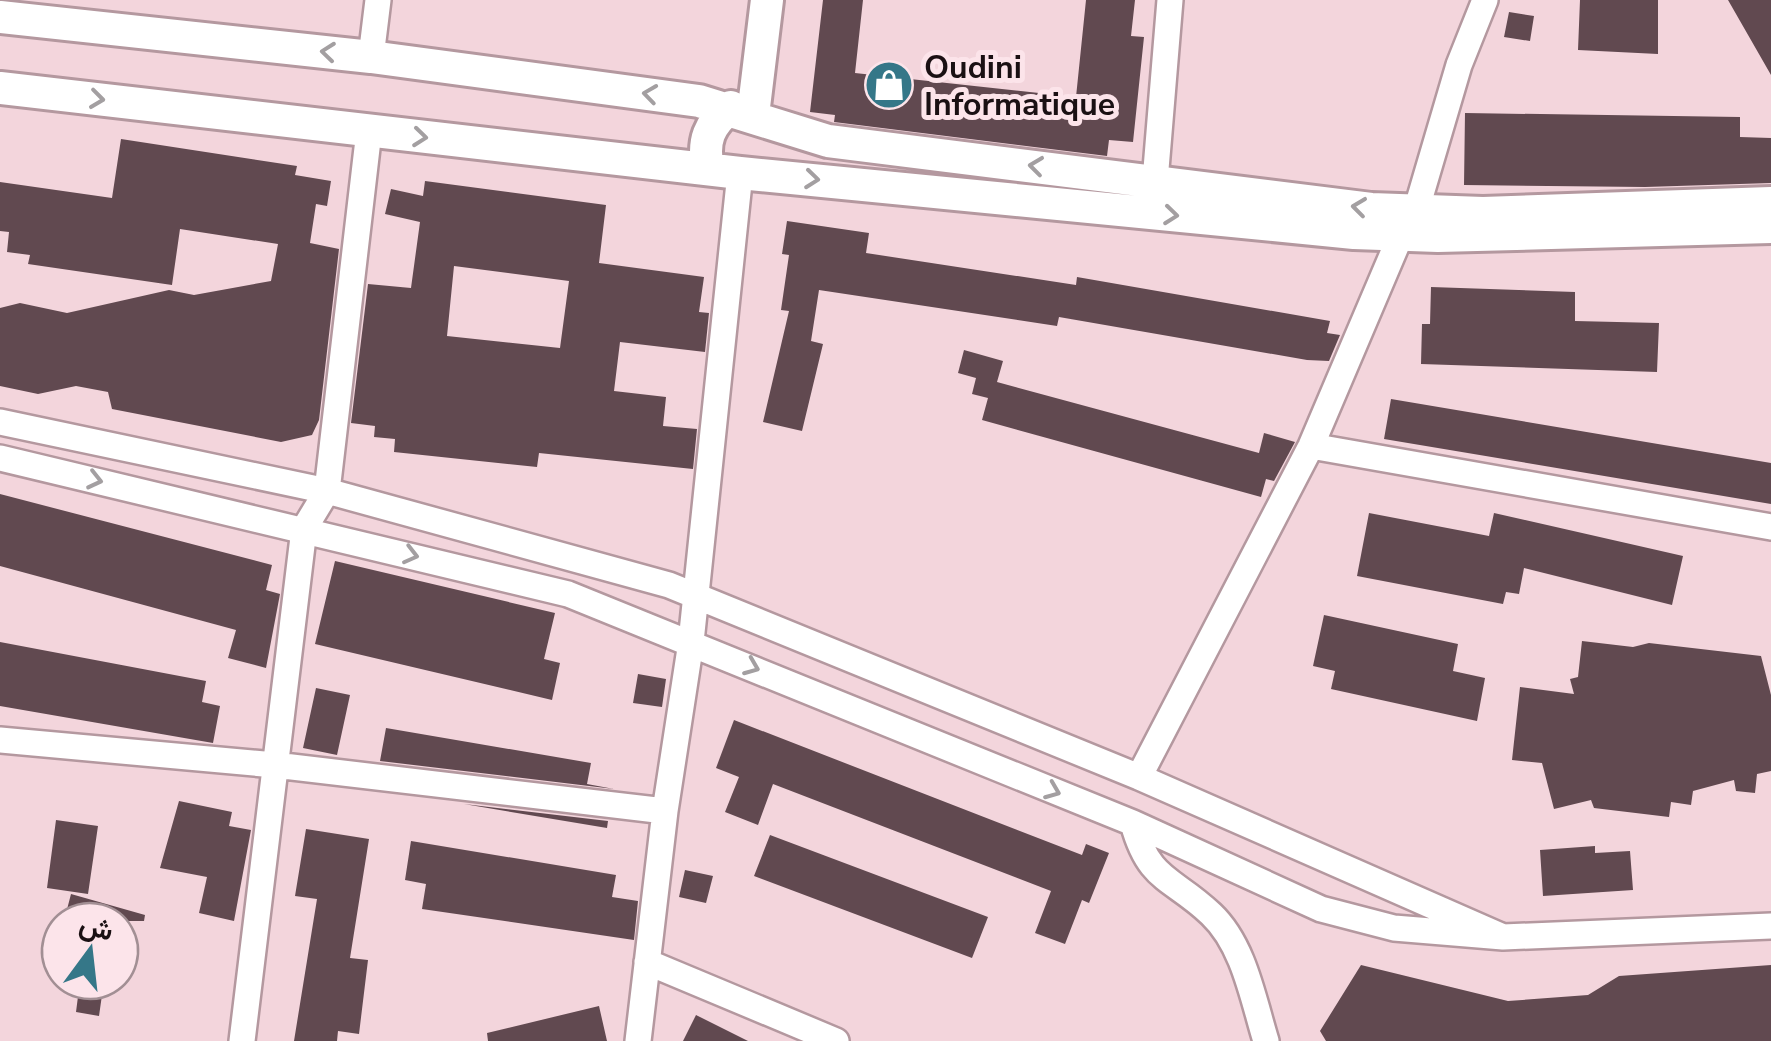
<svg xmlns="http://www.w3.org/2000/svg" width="1771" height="1041" font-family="'Nunito Sans',Vazirmatn,sans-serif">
<rect width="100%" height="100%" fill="#f3d5dc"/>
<path fill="#614950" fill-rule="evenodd" d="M823 0H863L855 73 1076 97 1086 0H1135L1131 36 1144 37 1133 142 1109 140 1107 156 834 122 835 115 810 112Z
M1580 0H1658V54L1578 50Z
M1728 0H1771V75Z
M1509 12 1534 16 1530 41 1504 37Z
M1465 113 1740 117V137L1771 138V183L1645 187 1464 185Z
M121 139 297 166 295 175 331 181 327 206 316 204 310 243 339 249 319 420 312 435 281 442 112 409 108 392 76 386 38 394 0 386V308L20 303 67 313 169 290 194 295 271 281 278 244 180 229 172 285 28 264 30 255 7 252 9 232 0 231V182L112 198Z
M425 181 606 205 599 263 704 277 699 312 709 313 705 352 620 342 614 391 666 397 663 426 697 429 693 469 539 453 537 467 394 452 395 439 374 437 375 426 351 423 368 284 411 288 420 222 385 214 391 189 423 196ZM454 266 569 281 560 348 447 336Z
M787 221 869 233 866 253 1076 285 1077 277 1330 321 1327 333 1340 335 1329 361 1307 360 1059 317 1057 326 819 290 811 341 823 344 802 431 763 422 789 311 781 310 789 255 782 254Z
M1431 287 1575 292V321L1659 323 1657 372 1421 364 1422 324H1430Z
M964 350 1003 361 997 382 1259 453 1264 433 1295 442 1274 481 1266 479 1261 497 982 420 988 398 972 394 976 378 958 373Z
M1391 399 1771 463V504L1384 439Z
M0 494 272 565 266 590 280 594 266 668 228 658 236 630 0 566Z
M1369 513 1489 536 1494 513 1683 556 1672 605 1524 568 1519 594 1506 592 1503 604 1357 576Z
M335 561 555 613 544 659 560 663 552 700 315 644Z
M1324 615 1458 644 1453 671 1485 678 1477 721 1331 689 1335 671 1313 666Z
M1582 641 1633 647 1649 643 1761 656 1771 695V771L1757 774 1755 793 1736 791 1734 780 1693 791 1691 805 1671 802 1669 817 1594 808 1591 800 1554 809 1542 763 1512 760 1520 687 1574 694 1570 679 1578 677Z
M0 642 206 681 202 702 220 706 213 743 0 706Z
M638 674 666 679 662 707 633 703Z
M316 688 350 695 337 755 303 748Z
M734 720 1082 855 1086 844 1109 853 1089 903 1082 900 1065 944 1035 933 1051 891 773 784 758 825 725 812 739 777 716 768Z
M386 728 591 763 587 784 614 789 380 761Z
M179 801 232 812 229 826 251 830 234 921 199 913 207 877 160 868Z
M464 804 608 821 607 828Z
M56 820 98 826 88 894 47 888Z
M306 829 369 839 350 958 368 960 359 1034 338 1031 337 1041H294L317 899 295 896Z
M770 835 988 917 972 958 754 876Z
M411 841 616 875 612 897 638 901 634 940 422 909 426 884 405 880Z
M1595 846V853L1630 851 1633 890 1543 896 1540 850Z
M685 870 713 876 706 903 679 897Z
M71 894 145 915 144 921H64Z
M1361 965 1508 1001 1588 995 1619 976 1771 965V1041H1326L1320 1031Z
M80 981H104L99 1016 76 1012Z
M599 1006 607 1041H488L487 1033Z
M696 1015 748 1041H683Z"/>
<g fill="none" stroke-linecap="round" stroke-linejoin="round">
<g stroke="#b4989f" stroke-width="30">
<path id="minor" d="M371 57 378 0
M1155 181 1170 0
M0 422 327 491 669 585 1139 777 1503 937 1394 928 1321 909 1133 823 568 594 0 458
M1311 446 1771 527
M0 740 275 765 665 811
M1139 777 1311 446 1400 237 1416 211 1459 65 1485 0
M1133 823C1149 882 1172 877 1211 914 1244 945 1253 999 1266 1041
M1503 937 1771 926
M647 962 836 1041
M242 1041 304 529 327 491 369 131
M638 1041 665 811 691 642 740 173"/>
</g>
<g stroke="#b4989f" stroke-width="38">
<path id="tertiary" d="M0 17 371 57 699 101 828 141 1371 209 1483 213 1771 203
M0 88 740 173 1354 233 1438 236 1771 227
M753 115 767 0
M708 169C702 141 709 124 731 107"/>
</g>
<use href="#minor" stroke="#fff" stroke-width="25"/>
<use href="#tertiary" stroke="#fff" stroke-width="32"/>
</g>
<defs><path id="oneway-chevron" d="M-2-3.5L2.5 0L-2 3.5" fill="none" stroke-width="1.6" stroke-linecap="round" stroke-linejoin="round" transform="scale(2.5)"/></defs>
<g stroke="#a39fa1">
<use href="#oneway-chevron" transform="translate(328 52) rotate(-174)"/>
<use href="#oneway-chevron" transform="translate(650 94) rotate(-172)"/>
<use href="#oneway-chevron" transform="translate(97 99) rotate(7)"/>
<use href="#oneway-chevron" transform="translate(420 137) rotate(6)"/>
<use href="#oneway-chevron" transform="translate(1036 166) rotate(-173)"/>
<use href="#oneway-chevron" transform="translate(812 179) rotate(6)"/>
<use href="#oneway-chevron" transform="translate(1359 207) rotate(-173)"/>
<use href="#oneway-chevron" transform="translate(1171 215) rotate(6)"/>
<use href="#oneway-chevron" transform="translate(95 480) rotate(13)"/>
<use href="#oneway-chevron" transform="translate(411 555) rotate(14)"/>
<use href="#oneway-chevron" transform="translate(752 667) rotate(22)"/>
<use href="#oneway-chevron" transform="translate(1053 791) rotate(22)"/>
</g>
<defs>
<g id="shop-disc" transform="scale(2.5)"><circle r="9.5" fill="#357788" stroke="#fce4ea"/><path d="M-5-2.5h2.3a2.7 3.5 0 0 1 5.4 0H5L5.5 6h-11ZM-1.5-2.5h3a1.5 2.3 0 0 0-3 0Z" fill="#fff"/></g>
</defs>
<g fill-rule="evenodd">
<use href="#shop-disc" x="889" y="85"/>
</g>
<g text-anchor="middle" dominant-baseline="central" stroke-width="10" stroke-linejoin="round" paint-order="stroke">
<g font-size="32" font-weight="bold" fill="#1a1013" stroke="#fce4ea" text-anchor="start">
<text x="924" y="67">Oudini<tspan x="924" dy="37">Informatique</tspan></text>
</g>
</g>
<g transform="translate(90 951) rotate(15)"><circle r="48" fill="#fce4ea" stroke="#a28f94" stroke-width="2.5"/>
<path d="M0-8L18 38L0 25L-18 38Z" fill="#357788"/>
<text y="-15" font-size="28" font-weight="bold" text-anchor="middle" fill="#1a1013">ش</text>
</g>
</svg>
